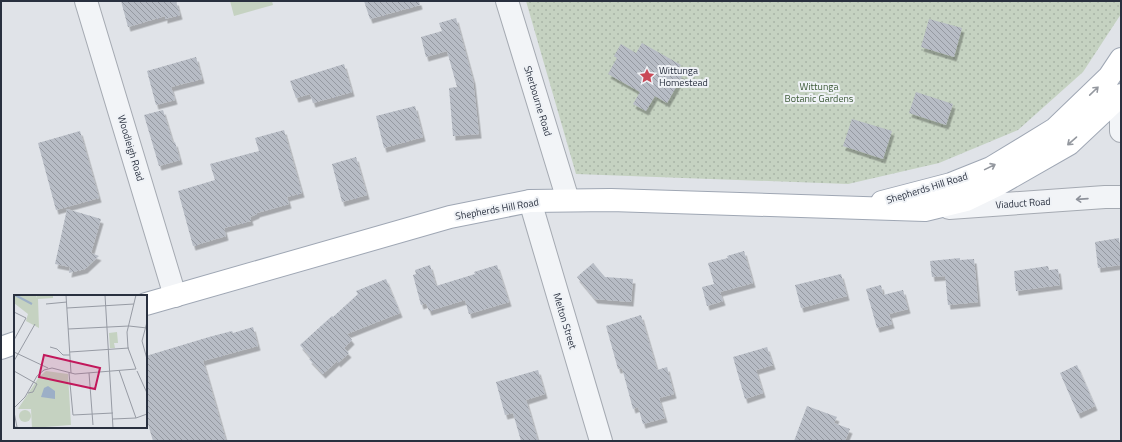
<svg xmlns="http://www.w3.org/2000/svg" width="1122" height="442" font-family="'Titillium Web',sans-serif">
<defs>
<pattern id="garden-dots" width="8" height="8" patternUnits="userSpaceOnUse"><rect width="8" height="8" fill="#c5d2c1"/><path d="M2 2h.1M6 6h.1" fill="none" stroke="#a9b5a7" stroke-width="1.8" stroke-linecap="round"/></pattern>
<pattern id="building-back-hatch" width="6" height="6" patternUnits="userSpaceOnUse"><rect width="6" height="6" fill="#b7bcc5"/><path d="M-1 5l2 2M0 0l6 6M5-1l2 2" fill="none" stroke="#9599a1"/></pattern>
<filter id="shadow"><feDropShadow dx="2.5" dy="4.5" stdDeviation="0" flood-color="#0004"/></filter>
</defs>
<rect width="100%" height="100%" fill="#e0e3e8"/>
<path fill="#c5d2c1" d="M230 1H272L273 5 234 16Z"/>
<path fill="url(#garden-dots)" d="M526 1H1121V14L1083 72 1018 130 939 163 848 184 576 174Z"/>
<path fill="url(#building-back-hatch)" filter="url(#shadow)" d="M121 1H176L180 15 165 19V16L128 27Z
M364 1H419L420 5 370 19Z
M456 18 473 80 479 134 453 136 449 88 457 87 447 51 426 57 421 37 442 31 439 23Z
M929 19 962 28 954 57 921 47Z
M642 43 681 65 677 72 683 75 667 103 655 96 646 111 633 104 640 92 608 74 617 58 614 56 621 44 636 53Z
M196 57 202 79 171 87 175 100 156 105 147 71Z
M344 64 352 92 313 103 310 94 296 98 290 81Z
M916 92 953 104 946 125 909 113Z
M415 106 423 137 384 148 376 116Z
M163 110 173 143 175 142 180 160 159 166 144 115Z
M852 119 892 131 883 159 843 146Z
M284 130 302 193 287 197 289 204 257 213V214L250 217 251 221 224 228 226 236 193 246 178 191 215 180 210 164 259 151 255 138Z
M80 131 99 198 56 210 38 143Z
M356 157 367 195 342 202 332 164Z
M67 209 101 219 91 253 99 256 85 269 69 273 70 267 55 264Z
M1119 238 1121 265 1098 268 1095 242Z
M744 251 753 283 720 292 723 301 707 306 702 287 714 284 708 263 728 258 727 256Z
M960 258V260L974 259 978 302 948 305 945 276 932 277 930 261Z
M593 263 605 277 633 279 631 302 595 299 577 277Z
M430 265 436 286 475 274 474 272 497 265 509 302 469 314 465 300 429 311 426 303 421 305 413 275 416 274 415 270Z
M1048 266 1049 270 1058 269 1060 285 1016 291 1014 271Z
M841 274 847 296 801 308 795 285Z
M386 279 400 313 347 334 352 340 344 348 349 353 338 363 337 361 323 374 309 359 311 358 300 345 332 316 333 317 358 294 356 291Z
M881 285 883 295 903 290 908 309 889 314 892 324 877 328 866 289Z
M641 315 657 370 667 367 674 394 659 398 665 418 643 424 638 407 633 409 622 368 618 369 606 326Z
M253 327 258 346 203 361 226 441H153L146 417V356L209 337 232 331 233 333Z
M767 347 773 365 756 370 763 393 745 399 733 357Z
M1077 365 1095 406 1078 414 1060 373Z
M538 370 545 394 526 400 538 441H521L513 413 505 415 496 382Z
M807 406 837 417 834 423 850 429 845 441H794Z"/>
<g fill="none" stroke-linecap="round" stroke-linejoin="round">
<g stroke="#a5aab2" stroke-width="24">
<path id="minor" d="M86 1 175 296
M507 1 568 200
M1121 120V131
M530 201 601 441
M949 208 1105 197H1121"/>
</g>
<g stroke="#9fa7b4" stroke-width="24">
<path id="major" d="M882 202 951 184 991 168 1055 129 1109 77 1121 59
M146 304 450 217 530 201 611 200 925 210 966 200 999 184 1069 144 1121 95
M1 348 15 343"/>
</g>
<use href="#minor" stroke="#f2f4f7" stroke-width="22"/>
<use href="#major" stroke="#fff" stroke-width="22"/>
</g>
<defs><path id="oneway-shaft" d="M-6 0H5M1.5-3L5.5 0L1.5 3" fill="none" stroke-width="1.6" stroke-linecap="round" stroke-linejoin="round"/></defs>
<g stroke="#94989f">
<use href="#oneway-shaft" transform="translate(1094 91) rotate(-44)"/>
<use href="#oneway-shaft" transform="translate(1072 141) rotate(139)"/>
<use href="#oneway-shaft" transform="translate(990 167) rotate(-26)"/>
</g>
<use stroke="#8e929b" href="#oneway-shaft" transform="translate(1082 199) rotate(176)"/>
<defs>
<g id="sight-bare" transform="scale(1.2)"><path d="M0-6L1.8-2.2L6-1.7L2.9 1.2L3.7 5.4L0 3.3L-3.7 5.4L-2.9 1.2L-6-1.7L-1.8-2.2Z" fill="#c94957" stroke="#eff2f6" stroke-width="2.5" paint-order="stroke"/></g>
</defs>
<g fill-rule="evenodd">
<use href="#sight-bare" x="647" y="76"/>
</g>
<g text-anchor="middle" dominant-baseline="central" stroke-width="4" stroke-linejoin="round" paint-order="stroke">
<g font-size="10" fill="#29303f" stroke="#eff2f6" text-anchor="start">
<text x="659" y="70">Wittunga<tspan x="659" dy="12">Homestead</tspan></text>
</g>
<g font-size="10" fill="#3c5a37" stroke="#eff2f6">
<text x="819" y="86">Wittunga<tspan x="819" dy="12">Botanic Gardens</tspan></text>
</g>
<g font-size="10" fill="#29303f" stroke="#eff2f6">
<text transform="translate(538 101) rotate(73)">Sherbourne Road</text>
<text transform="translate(131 148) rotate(73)">Woodleigh Road</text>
<text transform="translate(927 188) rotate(-17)">Shepherds Hill Road</text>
<text transform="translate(1023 203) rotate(-4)">Viaduct Road</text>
<text transform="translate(497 209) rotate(-10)">Shepherds Hill Road</text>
<text transform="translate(565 321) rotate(73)">Melton Street</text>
</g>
</g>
<g transform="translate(14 295)">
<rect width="133" height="133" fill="#e0e3e8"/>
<path d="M5 121a6 6 0 1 1 12 0a6 6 0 1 1-12 0Z" fill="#c5d2c1"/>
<path d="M0 0H22L23 3V0H39V3L24 4 25 33 12 26 14 19 0 8ZM103 37 104 48H100L101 53H96L95 38Z" fill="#c5d2c1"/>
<path d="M32 76 54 79 57 130 18 133 17 114H4L25 82Z" fill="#c5d2c1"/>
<path d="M34 91 41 96V104L27 102 30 93Z" fill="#9cafc7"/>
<path fill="none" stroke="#9cafc7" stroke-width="2" d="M1 0 18 9"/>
<path fill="none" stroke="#979ba4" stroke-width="1" d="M52 0 57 78M91 0 99 133M32 9 53 7M53 13 120 9M0 17 12 23 0 45M133 27 128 46 133 64M54 34 115 31 133 33M36 52 43 54 49 60H56M0 57 34 73M56 57 115 53M0 66 21 29M122 74 114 53 113 37 122 0M105 75 122 123M0 76 23 89 19 97 14 98M123 76 133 98M55 78 59 120 99 118M75 78 79 130M0 113 11 102 23 81 30 75 38 73 61 79 122 74M0 117 3 132H0M99 124 122 123 133 119"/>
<path fill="#c2185b" fill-opacity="0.15" stroke="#c2185b" stroke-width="2" d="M30 60 86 73 81 94 25 82Z"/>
<rect width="133" height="133" fill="none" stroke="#29303f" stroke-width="2"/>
</g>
<rect width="1122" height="442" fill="none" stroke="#29303f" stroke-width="4"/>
</svg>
